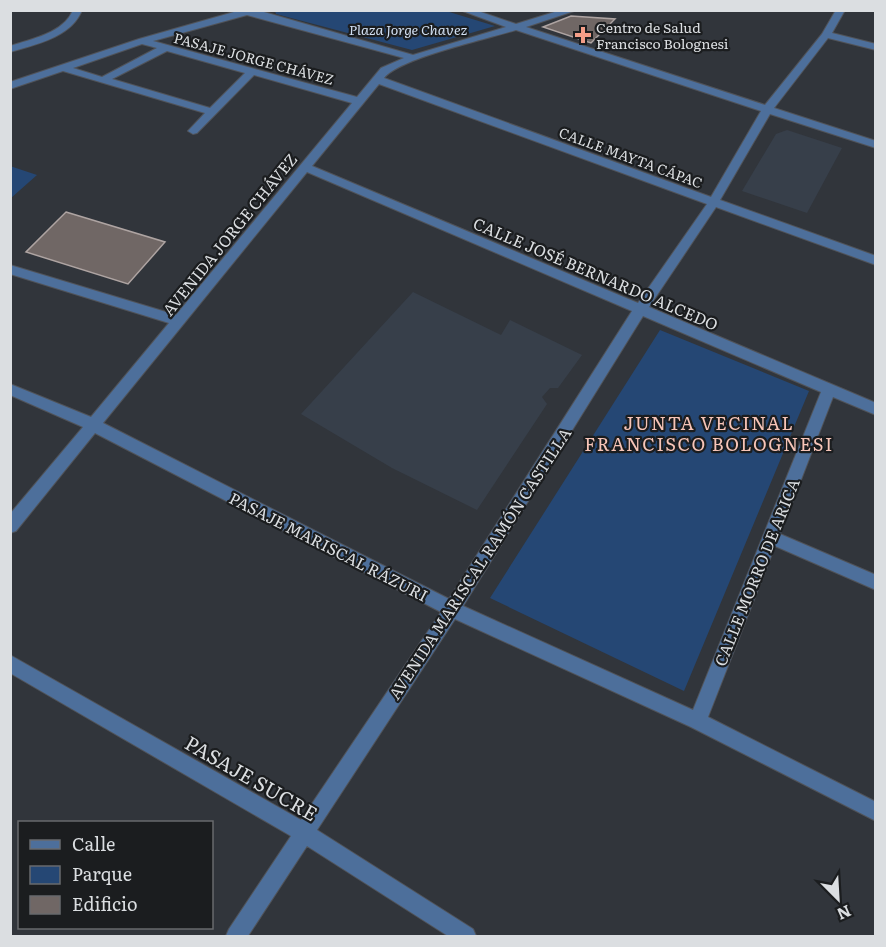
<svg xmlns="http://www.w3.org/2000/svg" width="886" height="947" font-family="Literata,serif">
<rect width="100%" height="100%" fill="#31353b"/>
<path fill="#373f4a" d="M787 130 842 148 807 213 742 191 776 134Z
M413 292 501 335 510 320 582 355 558 388H550L542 397 547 404 477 510 392 468 301 414Z"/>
<path fill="#254774" d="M275 11H446L495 26 412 50 276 14Z
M10 166 37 175 11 198H10Z
M660 330 809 391 684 691 490 598Z"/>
<path fill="#706765" stroke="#aea4a2" stroke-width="1.5" d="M571 16 615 19 591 43 543 27Z
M66 212 165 242 128 284 26 252Z"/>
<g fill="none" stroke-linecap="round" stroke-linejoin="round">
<g stroke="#505359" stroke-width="2">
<path id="minor" d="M73 10H82C72 37 35 45 10 52V46C31 39 64 33 73 10Z
M241 10H257L413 55 506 27 460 10H475L516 24 561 10H577L526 27 765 105 822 34 836 10H845L832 33 876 44V50L828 38 774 108 876 141V148L770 114 720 200 876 256V265L716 207 649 307 876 403V415L833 397 780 534 876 575V590L775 546 708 717 876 802V821L691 727 455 619 317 830 473 929 476 936H448L307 846 248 936H226L229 929 291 836 10 673V655L301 820 441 612 95 433 16 531 10 533V514L83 427 10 395V384L91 417 169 323 10 274V265L176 315 352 103 254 75 197 133 193 134 188 131 205 113 63 71 10 89V82L139 39ZM247 15 404 58 381 68 357 97 153 41ZM516 30 761 111 711 197 384 78C400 58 487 39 516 30ZM142 44 157 48 102 77 73 68ZM167 51 245 73 210 108 112 79ZM379 84 707 204 638 303 312 166ZM307 172 632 311 449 599 103 423ZM643 316 821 392 693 710 463 606Z"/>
</g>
<use href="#minor" fill="#4d6f9b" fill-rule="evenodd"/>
</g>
<path fill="#f49e88" stroke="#1b1d1f" stroke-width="2" d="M580 26h6v6h6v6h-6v6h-6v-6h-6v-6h6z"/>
<g text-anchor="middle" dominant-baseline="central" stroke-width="4.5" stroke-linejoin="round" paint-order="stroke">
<g font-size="14" fill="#dbdee1" stroke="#1b1d1f" text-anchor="start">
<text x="596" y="27">Centro de Salud<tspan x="596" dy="16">Francisco Bolognesi</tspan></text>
</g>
<g font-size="14" font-style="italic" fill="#d1dff2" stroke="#1b1d1f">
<text x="408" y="29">Plaza Jorge Chavez</text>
</g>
<g font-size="14" fill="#dbdee1" stroke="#1b1d1f">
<text transform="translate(254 58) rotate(15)">PASAJE JORGE CHÁVEZ</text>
<text transform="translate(631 157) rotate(20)">CALLE MAYTA CÁPAC</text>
</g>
<g font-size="16" fill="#dbdee1" stroke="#1b1d1f">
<text transform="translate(229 234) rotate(-51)">AVENIDA JORGE CHÁVEZ</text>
<text transform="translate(596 273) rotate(23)">CALLE JOSÉ BERNARDO ALCEDO</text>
<text transform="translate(329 546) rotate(27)">PASAJE MARISCAL RÁZURI</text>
<text transform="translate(479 563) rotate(-57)">AVENIDA MARISCAL RAMÓN CASTILLA</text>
<text transform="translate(756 572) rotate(-68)">CALLE MORRO DE ARICA</text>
</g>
<g font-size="18" letter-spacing="1.5" fill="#f7c5b8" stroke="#1b1d1f">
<text x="709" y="422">JUNTA VECINAL<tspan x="709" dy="21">FRANCISCO BOLOGNESI</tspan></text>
</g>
<g font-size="20" fill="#dbdee1" stroke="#1b1d1f">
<text transform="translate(252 777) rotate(30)">PASAJE SUCRE</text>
</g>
</g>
<rect width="886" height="947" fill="none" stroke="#dbdee1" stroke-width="24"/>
<rect x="18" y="821" width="195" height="108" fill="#1b1d1f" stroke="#686a6d" stroke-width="1.5"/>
<rect x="30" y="840" width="30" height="9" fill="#4d6f9b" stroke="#686a6d" stroke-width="1.5"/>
<text x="72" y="851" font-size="18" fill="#dbdee1">Calle</text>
<rect x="30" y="866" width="30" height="18" fill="#254774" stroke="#686a6d" stroke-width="1.5"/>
<text x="72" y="881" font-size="18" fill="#dbdee1">Parque</text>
<rect x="30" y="896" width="30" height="18" fill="#706765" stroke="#686a6d" stroke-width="1.5"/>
<text x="72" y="911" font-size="18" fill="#dbdee1">Edificio</text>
<g transform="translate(838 899) rotate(156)" stroke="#1b1d1f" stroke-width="4.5" paint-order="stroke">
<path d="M0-4.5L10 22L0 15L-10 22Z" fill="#dbdee1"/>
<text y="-9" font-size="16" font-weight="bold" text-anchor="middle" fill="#dbdee1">N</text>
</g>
</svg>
